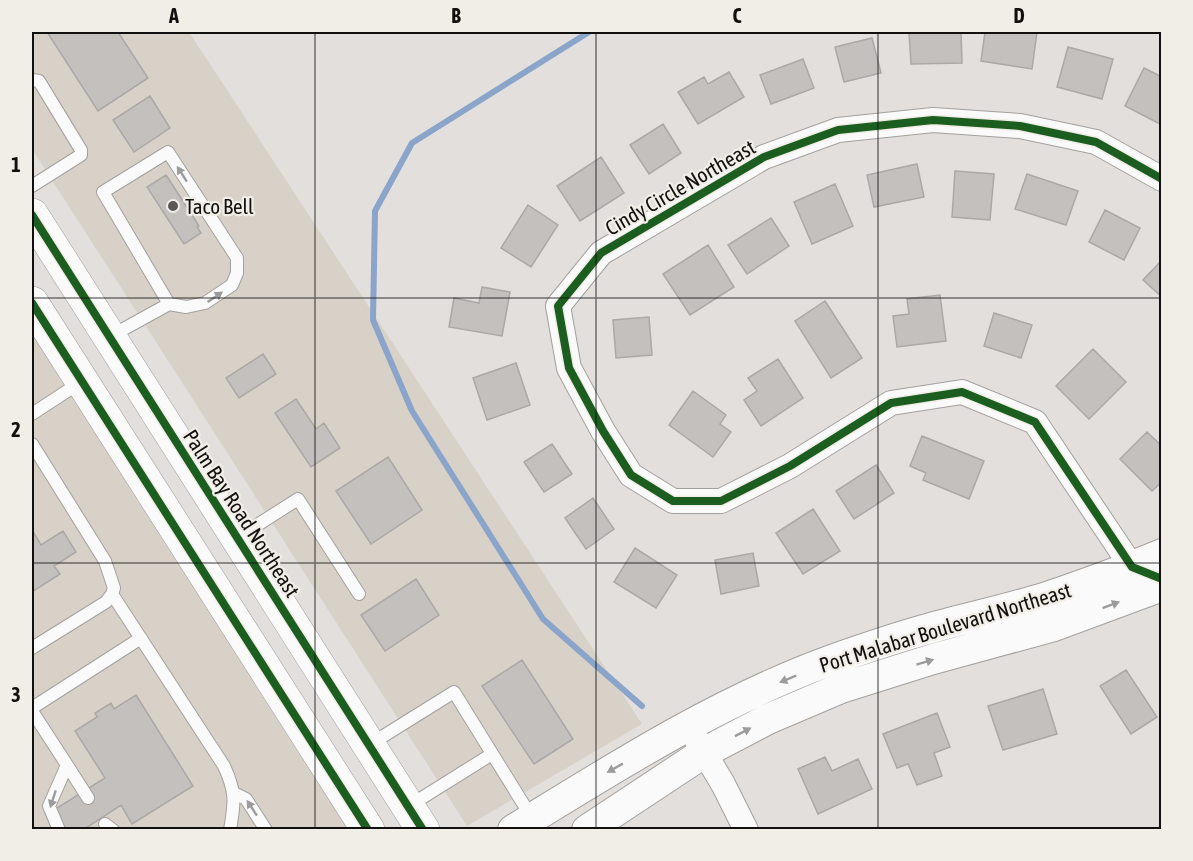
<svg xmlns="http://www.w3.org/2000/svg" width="1193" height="861" font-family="'Asap Condensed',sans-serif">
<rect width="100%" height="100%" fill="#e2dfdc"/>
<path fill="#d7d1c8" d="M32 32H189L642 724 467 826 32 149Z
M32 327 356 829H32Z"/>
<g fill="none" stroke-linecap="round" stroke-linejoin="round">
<path stroke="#8aa4ca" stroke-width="6" d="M589 32 412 143 375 211 373 320 412 411 543 619 642 706"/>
</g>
<path fill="#c3c0be" stroke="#aba8a6" stroke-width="1.5" d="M47 32H118L148 78 98 111Z
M909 32H961L962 63 911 64Z
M985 32H1037L1032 69 981 61Z
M872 38 881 73 844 82 835 47Z
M1068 47 1113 59 1102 99 1057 87Z
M803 59 814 88 771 104 760 75Z
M1144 68 1162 77 1160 124 1125 106Z
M729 72 744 97 698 124 678 92 704 77 708 84Z
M150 96 170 128 134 152 113 120Z
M663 124 681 153 649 174 630 145Z
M601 157 624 193 580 221 557 186Z
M917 164 924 197 874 207 867 175Z
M955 171 994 174 990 220 952 217Z
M1027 174 1078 191 1066 225 1015 209Z
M166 175 199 226 197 227 201 233 184 244 147 187Z
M835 184 853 226 812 244 794 202Z
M528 205 558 225 531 267 501 248Z
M1105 210 1140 228 1124 260 1089 242Z
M771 218 789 246 747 274 728 245Z
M708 245 734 287 690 315 663 274Z
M1162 260V297L1143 280Z
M482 287 510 292 502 336 449 327 454 298 479 303Z
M940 295 946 341 897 347 893 316 909 314 907 299Z
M825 301 862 358 831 378 795 321Z
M994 313 1032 325 1021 358 984 346Z
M649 317 652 355 616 358 613 320Z
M1093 349 1126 382 1089 419 1056 386Z
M263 354 276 374 239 398 226 378Z
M778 359 803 398 761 426 744 400 757 391 748 378Z
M516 363 530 405 487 420 473 378Z
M693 391 726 415 720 424 731 432 713 457 669 425Z
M296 399 316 429 324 423 340 448 311 467 275 413Z
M1147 432 1162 446V482L1152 491 1120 459Z
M922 436 984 461 969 499 923 480 926 473 910 466Z
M552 444 572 474 544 492 524 462Z
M388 457 422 510 371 544 336 491Z
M876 465 894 493 854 519 836 491Z
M593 498 614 529 586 549 565 518Z
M813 509 840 551 803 574 776 533Z
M32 530 41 545 63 531 76 552 54 566 60 574 32 592Z
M635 548 677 575 656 608 614 582Z
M753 553 759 586 721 594 715 560Z
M416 579 439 615 385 651 361 615Z
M522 660 573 739 534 764 482 686Z
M1126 670 1157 717 1131 734 1100 686Z
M1043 689 1057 734 1003 750 988 706Z
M136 695 193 786 132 824 121 805 83 830H66L54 810 105 778 75 731 97 717 95 713 111 703 114 709Z
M937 713 950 747 934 753 942 776 917 785 908 764 897 768 883 734Z
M825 757 832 771 858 759 872 789 818 814 798 769Z"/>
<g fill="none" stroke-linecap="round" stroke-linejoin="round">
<g stroke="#a3a19f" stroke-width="14">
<path id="service" d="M32 80 39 81 81 150V155L32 186
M111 336 169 304 186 307 205 303 232 285 237 273V258L168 152 103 192 169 304
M32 414 81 382
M32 444 105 561 114 588 112 594 106 602 32 648
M237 538 298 499 359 594
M112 594 224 766C236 792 235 801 230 830
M32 708 141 638
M32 711 67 765 49 806 59 830
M369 745 454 692 532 818
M67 765 88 798
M234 793 246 799 266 830
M409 806 492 754
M105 824 113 830"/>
</g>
<g stroke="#a3a19f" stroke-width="26">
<path id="minor" d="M1148 573 1132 567 1035 422 962 392 891 403 790 466 721 501H673L631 475 603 431 569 368 558 306 601 253 764 157 838 130 933 120 1020 126 1096 142 1162 179
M689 727 723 784 746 830"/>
</g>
<g stroke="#a3a19f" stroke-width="32">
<path id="tertiary" d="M513 830C614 768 717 702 829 661 860 650 892 639 924 630 965 618 1006 610 1047 597 1085 584 1124 570 1162 554
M587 830 705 752 768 719 841 688 933 659 1054 626 1162 586"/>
</g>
<g stroke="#a3a19f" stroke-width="34">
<path id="secondary" d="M32 215 423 830
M32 303 368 830"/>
</g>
<use href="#service" stroke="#fbfafa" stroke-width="12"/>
<use href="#minor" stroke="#fbfafa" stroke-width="24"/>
<use href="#tertiary" stroke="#fbfafa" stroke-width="30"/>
<use href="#secondary" stroke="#fbfafa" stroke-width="33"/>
<g stroke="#f1ede7" stroke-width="11">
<path id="cycleway" d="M1162 179 1096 142 1020 126 933 120 838 130 764 157 601 253 558 306 569 368 603 431 631 475 673 501H721L790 466 891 403 962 392 1035 422 1132 567 1162 579
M32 215 423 830
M32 303 368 830"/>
</g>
<use href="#cycleway" stroke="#1b5e20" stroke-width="8"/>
</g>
<defs><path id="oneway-solid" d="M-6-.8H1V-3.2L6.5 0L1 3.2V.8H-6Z" transform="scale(1.5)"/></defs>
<g fill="#9d9c9c">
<use href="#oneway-solid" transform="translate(182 174) rotate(-123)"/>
<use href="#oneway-solid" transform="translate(215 297) rotate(-34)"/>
<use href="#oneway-solid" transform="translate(1111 605) rotate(-21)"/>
<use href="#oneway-solid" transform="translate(925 662) rotate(-17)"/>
<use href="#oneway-solid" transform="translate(788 679) rotate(157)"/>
<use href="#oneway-solid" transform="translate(743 732) rotate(-27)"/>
<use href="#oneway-solid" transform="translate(615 768) rotate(151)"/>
<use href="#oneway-solid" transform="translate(53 799) rotate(108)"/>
<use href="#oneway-solid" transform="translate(252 808) rotate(-123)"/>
</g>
<path fill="none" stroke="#11100e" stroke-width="1.5" stroke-opacity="0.55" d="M315 32V830M596 32V830M878 32V830M32 298H1162M32 563H1162"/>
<circle fill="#5a5856" stroke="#f1ede7" stroke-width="2" cx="173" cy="206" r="6"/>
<g text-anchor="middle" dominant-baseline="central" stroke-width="4.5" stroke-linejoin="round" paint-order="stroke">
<g font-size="21" fill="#11100e" stroke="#f1ede7">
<text transform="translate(680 187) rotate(-30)">Cindy Circle Northeast</text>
<text transform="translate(242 513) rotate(57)">Palm Bay Road Northeast</text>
<text transform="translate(945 627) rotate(-17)">Port Malabar Boulevard Northeast</text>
</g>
<g font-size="21" fill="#11100e" stroke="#f1ede7" text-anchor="start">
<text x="185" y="206">Taco Bell</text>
</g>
</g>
<rect width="1193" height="861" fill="none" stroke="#f1ede7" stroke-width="66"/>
<rect x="33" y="33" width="1127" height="795" fill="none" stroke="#11100e" stroke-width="2"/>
<g font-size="20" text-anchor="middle" font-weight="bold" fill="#11100e">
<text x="174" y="23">A</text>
<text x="456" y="23">B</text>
<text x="737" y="23">C</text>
<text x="1019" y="23">D</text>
<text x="16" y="172">1</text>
<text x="16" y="437">2</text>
<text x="16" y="702">3</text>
</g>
</svg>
